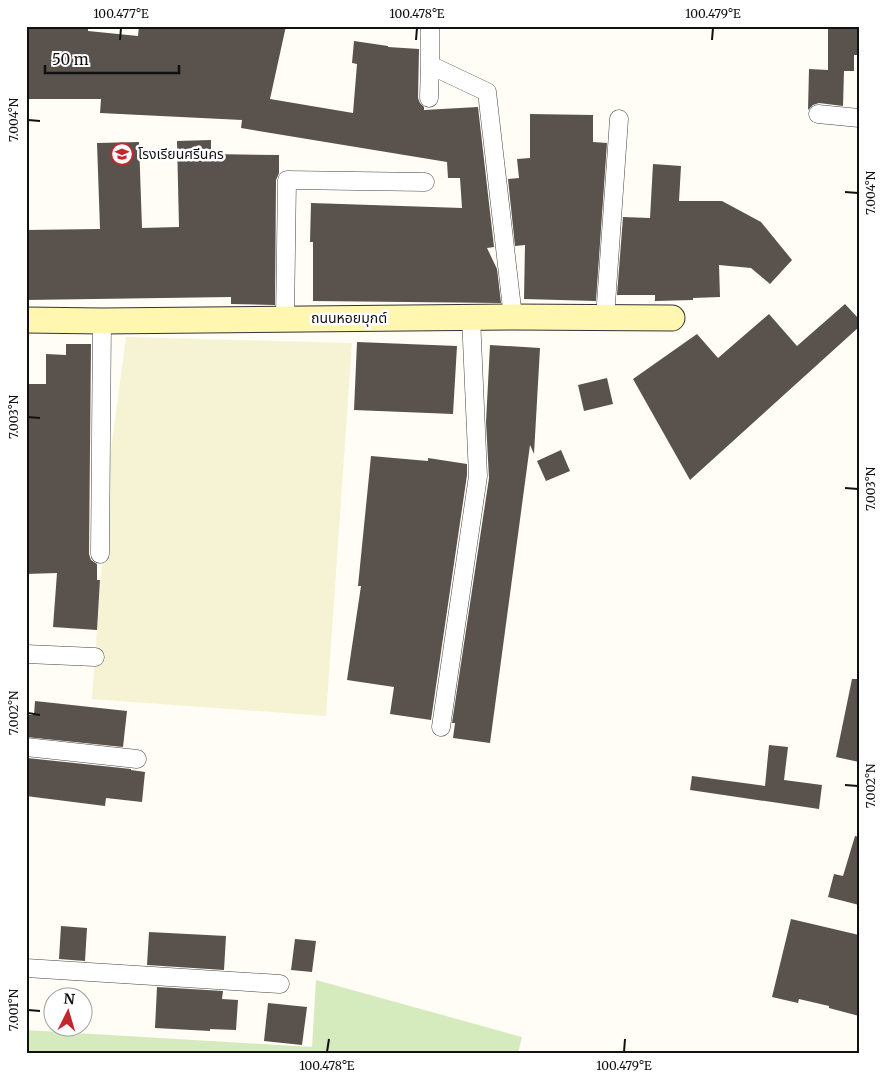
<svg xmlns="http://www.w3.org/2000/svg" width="885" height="1079" font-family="Merriweather,'Noto Sans Thai',serif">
<rect width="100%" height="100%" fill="#fffdf5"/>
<path fill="#f6f3d4" d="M126 337 352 343 326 716 92 699 109 465Z"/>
<path fill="#d5ebbd" d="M316 980 522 1037 518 1053H26V1030L312 1047Z"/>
<path fill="#5a524d" d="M26 26H88V31L138 36 139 26H286L270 99 353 113 357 64 352 63 354 41 388 46V47L419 49 418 98 420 103 424 107V110L478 107 494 247 487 248 497 269 501 303 313 301V242H310L311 203 462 208 460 178H448L447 162 241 128 242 120 100 113 101 99H26Z
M828 26H854V29H859V55H854V71H844L843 106 819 103 813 105 808 110 809 69 828 70Z
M530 114 593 115V142L607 143 596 301 524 299 525 245 515 246 508 179 519 178 517 159 530 158Z
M211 140V154L279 155V173L276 180 275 305 231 304V297L26 300V230L100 229 97 143 139 142 142 228 179 227 177 141Z
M653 164 681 166 679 201H722L761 222 792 260 770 284 751 268 719 265 720 297 693 298V300L655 301V295H617L623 217 650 218Z
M845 304 859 319V327L690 480 633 379 697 334 718 358 769 314 797 346Z
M357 342 457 346 453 414 354 410Z
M66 344H91L89 554 91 560 97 564V580H100L97 630 53 627 57 573 26 574V384H46V354L66 355Z
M490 345 540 348 534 454 530 445 490 743 453 738 455 723H452L489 478 486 422Z
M607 378 613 404 584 411 578 385Z
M561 450 570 471 546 481 537 461Z
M371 456 428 461V458L467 464V475L431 720 390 714 394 687 347 680 361 586H358Z
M852 679H859V762L836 757Z
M35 701 127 711 123 747 26 737V715H34Z
M769 745 788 747 784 780 822 785 819 809 690 790 692 776 765 786Z
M27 758 131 769V770L145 772 142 802 106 798 105 806 26 796Z
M855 836 859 837V905L828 897 834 874 843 876Z
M791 919 859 935V1016L829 1008V1006L799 999 798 1003 772 997Z
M61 926 87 928 85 961 59 959Z
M149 932 226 936 224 970 147 965Z
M295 939 316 941 312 972 291 970Z
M157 987 223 991 222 999 238 1000 236 1030 210 1029V1031L155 1028Z
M268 1003 307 1007 302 1045 264 1041Z"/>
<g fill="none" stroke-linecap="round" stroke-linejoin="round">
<g stroke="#444" stroke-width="19">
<path id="street" d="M430 65 487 92 513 317
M429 98 430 65V26
M818 114 859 118
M605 318 619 119
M285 319 287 180 425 182
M100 554 102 321
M26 654 95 657
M441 727 478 476 471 317
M26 747 137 759
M26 968 280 984"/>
</g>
<g stroke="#333" stroke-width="27">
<path id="secondary" d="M26 320 102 321 513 317 672 318"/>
</g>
<use href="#street" stroke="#fff" stroke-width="18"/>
<use href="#secondary" stroke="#fff6b0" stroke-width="25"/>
</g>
<path fill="none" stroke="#111" stroke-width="2" d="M120 40 121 28M416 40 417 28M712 40 713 28M28 120 40 121M845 192 858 193M28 417 40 418M845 488 858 489M28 713 40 715M845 785 858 786M28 1010 40 1011M327 1052 329 1039M624 1052 625 1039"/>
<defs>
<g id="school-ring" transform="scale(1.125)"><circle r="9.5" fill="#fff" stroke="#c4262e" stroke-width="1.5"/><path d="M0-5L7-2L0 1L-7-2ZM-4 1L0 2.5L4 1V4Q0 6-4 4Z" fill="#c4262e"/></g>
</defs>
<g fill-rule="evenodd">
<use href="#school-ring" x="122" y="154"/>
</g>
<g text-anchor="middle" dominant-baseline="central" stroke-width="5" stroke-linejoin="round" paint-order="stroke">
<g font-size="14" fill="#111" stroke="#fff" text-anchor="start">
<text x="138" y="154">โรงเรียนศรีนคร</text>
</g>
<g font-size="14" fill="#111" stroke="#fff">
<text x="349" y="318">ถนนหอยมุกต์</text>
</g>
</g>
<rect width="885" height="1079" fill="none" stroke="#ffffff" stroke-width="55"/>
<g transform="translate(68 1012) rotate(5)"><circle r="24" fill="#ffffff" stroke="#a0a0a0"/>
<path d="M0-4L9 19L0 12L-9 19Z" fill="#c4262e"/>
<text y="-8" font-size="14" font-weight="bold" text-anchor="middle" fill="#111111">N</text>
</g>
<path d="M45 65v8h134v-8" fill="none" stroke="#111111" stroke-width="2.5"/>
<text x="52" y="65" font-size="15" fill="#111111" stroke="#ffffff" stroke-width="4" paint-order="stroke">50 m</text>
<rect x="28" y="28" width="830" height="1024" fill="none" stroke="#111" stroke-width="2"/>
<g font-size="12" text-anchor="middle" fill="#111">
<text x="121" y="18">100.477°E</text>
<text x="417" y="18">100.478°E</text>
<text x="713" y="18">100.479°E</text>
<text transform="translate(14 120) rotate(-90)" y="4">7.004°N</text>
<text transform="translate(871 193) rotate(-90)" y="4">7.004°N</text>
<text transform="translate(14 417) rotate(-90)" y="4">7.003°N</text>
<text transform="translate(871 489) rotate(-90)" y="4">7.003°N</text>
<text transform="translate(14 713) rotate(-90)" y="4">7.002°N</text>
<text transform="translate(871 786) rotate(-90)" y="4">7.002°N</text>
<text transform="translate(14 1010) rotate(-90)" y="4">7.001°N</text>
<text x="327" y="1070">100.478°E</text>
<text x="624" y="1070">100.479°E</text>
</g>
</svg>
